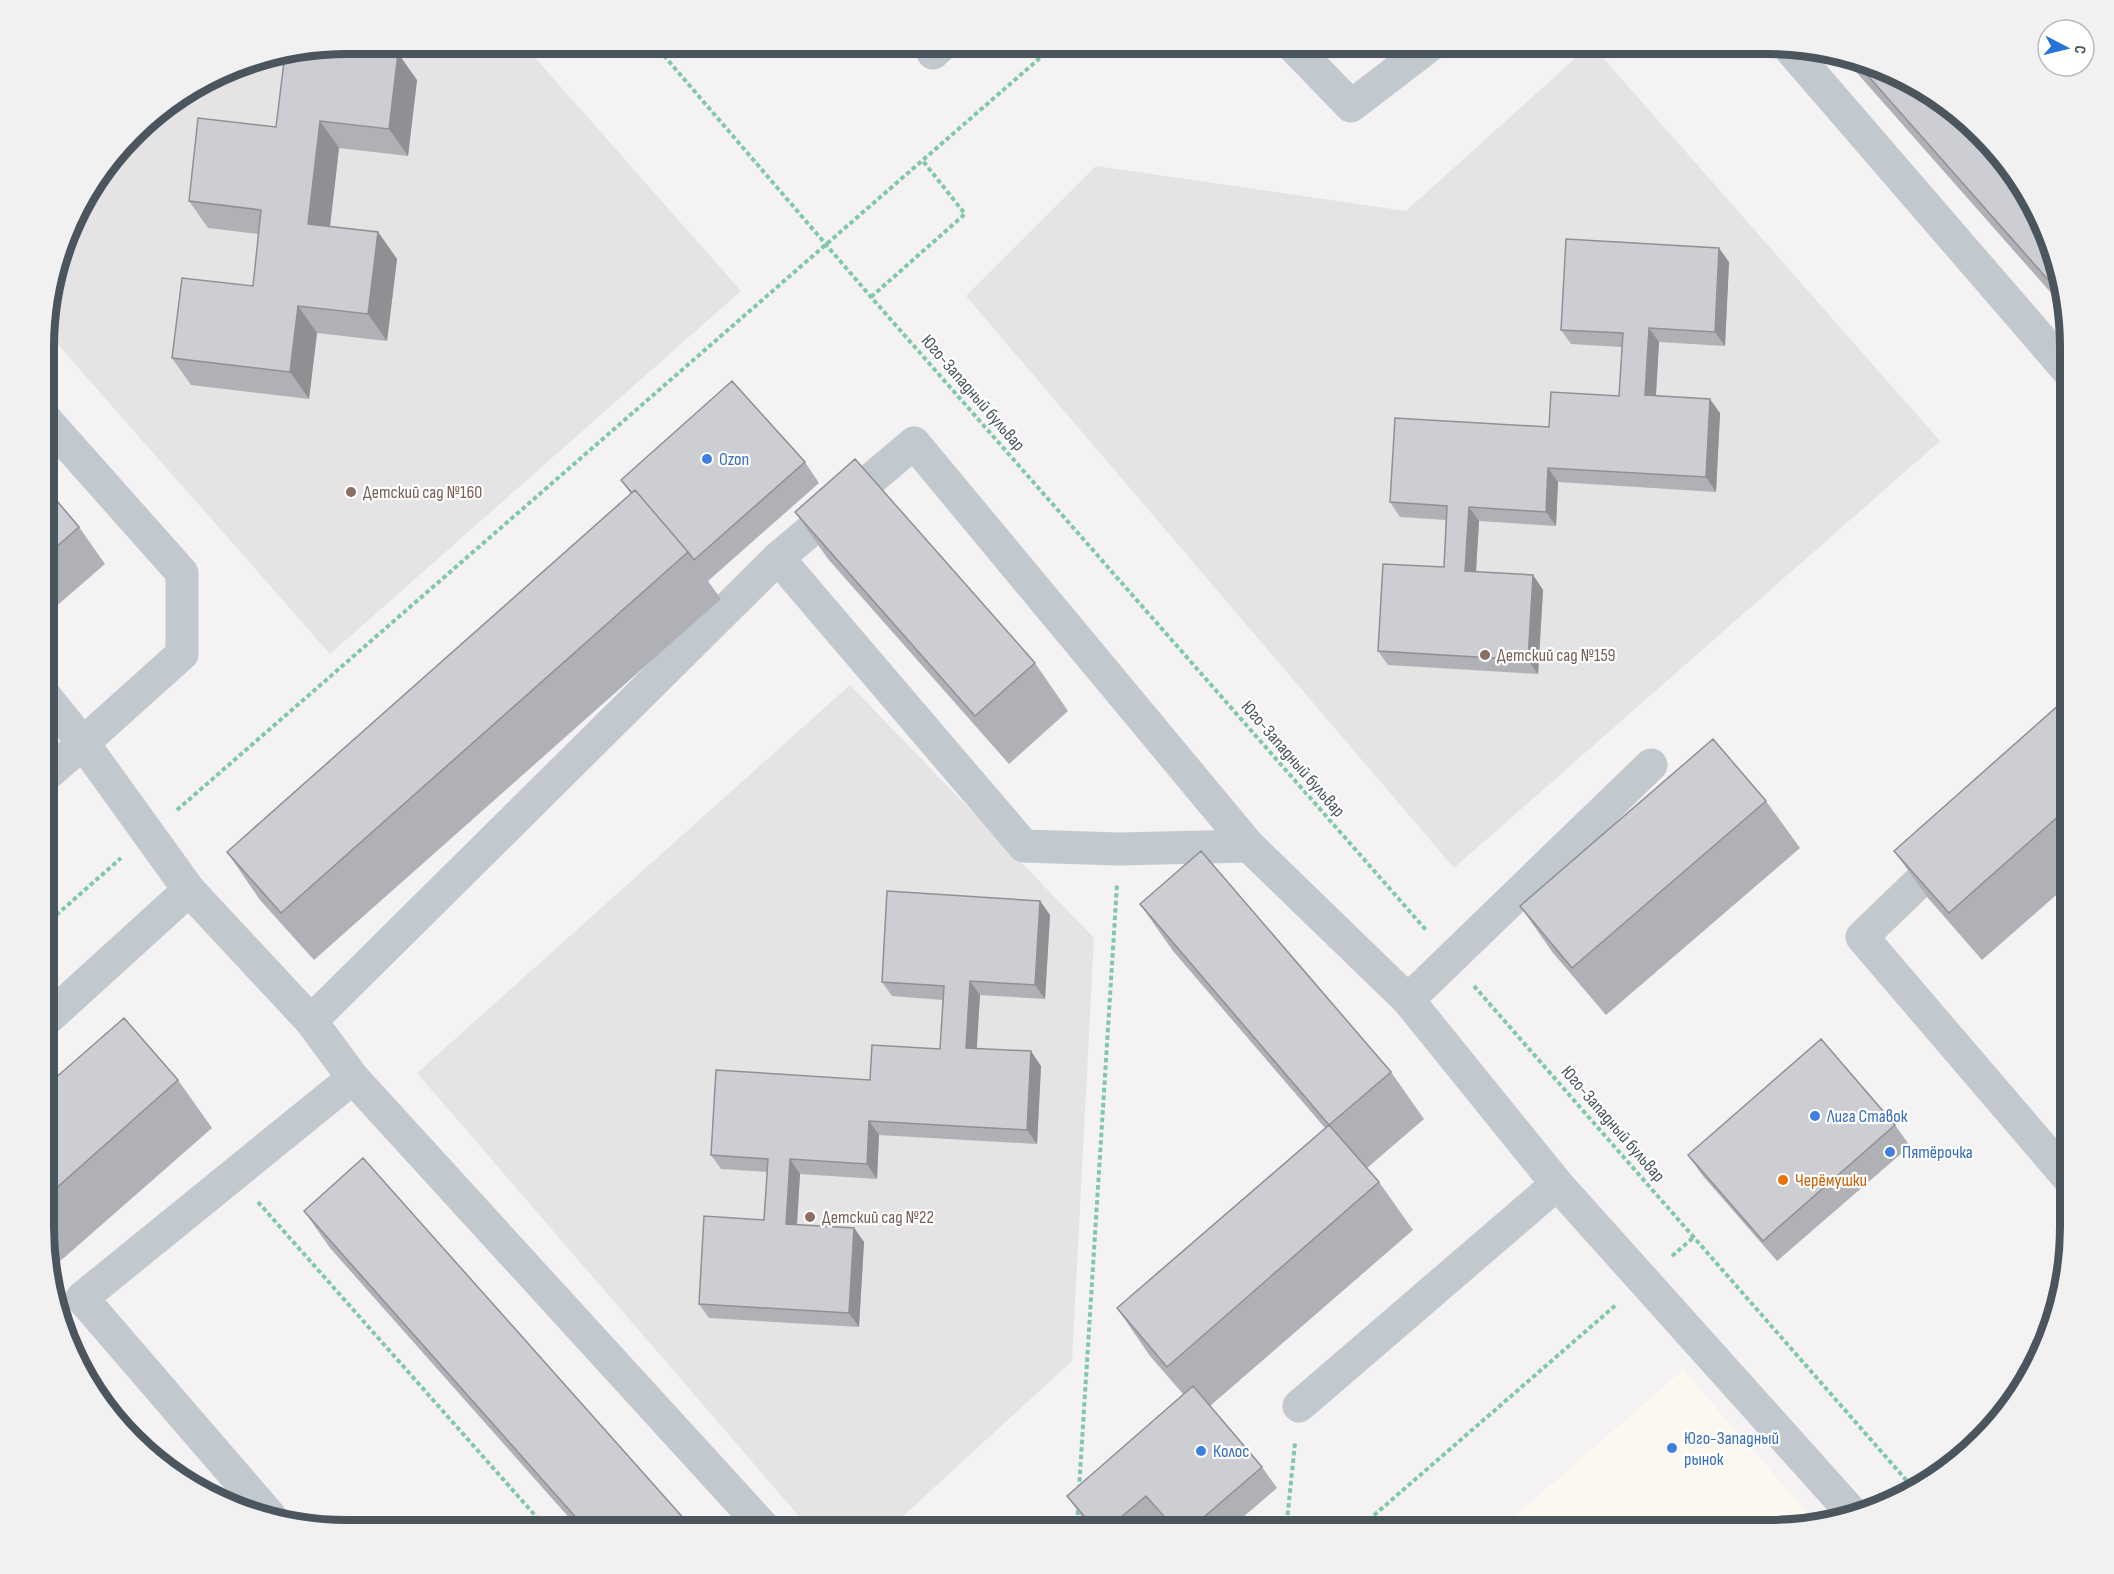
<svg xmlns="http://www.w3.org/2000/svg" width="2114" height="1574" font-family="'Sofia Sans Condensed',sans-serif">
<rect width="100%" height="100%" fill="#f4f2f2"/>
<path fill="#fcf8ef" d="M1683 1370 1818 1525 1767 1530H1499Z"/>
<path fill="#e5e3e3" d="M347 44H523L741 291 330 654 46 331V307L84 196 147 119 249 60Z
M1591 44 1940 441 1454 868 966 296 1096 166 1406 211Z
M850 685 1094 938 1072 1361 888 1530H811L417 1073Z"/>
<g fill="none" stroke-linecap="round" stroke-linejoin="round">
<path stroke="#80c9a6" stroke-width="4" stroke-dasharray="4.5 3" stroke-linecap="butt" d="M654 44 871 297 1426 930
M871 297 965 214 923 161
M177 810 1056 44
M45 925 121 858
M1474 986 1914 1489
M258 1202 548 1530
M1672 1256 1694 1237
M1079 1489 1117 885
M1077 1530 1078 1508
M1286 1530 1295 1443
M1357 1530 1617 1304"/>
<path stroke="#c1c9cf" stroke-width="33" d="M1291 44 1351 106 1432 44
M1786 44 2070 373
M933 53 943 44
M45 696 83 743 182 654V573L46 420
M45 776 83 743 189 890 311 1021 778 558
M1249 846 1119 849 1024 846 778 558 914 443 1249 846 1408 1000 1557 1184 1854 1515
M1950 852 1862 937 2070 1180
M1408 1000 1651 765
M45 1021 189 890
M311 1021 353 1078 766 1530
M1299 1406 1557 1184
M270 1516 82 1298 353 1078"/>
</g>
<path fill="#b0b1b6" d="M349 44V47L417 80 408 156 339 148 330 227 378 232 397 259 387 341 317 333 309 399 191 385 172 358 253 286 259 234 208 228 189 201 276 127 285 59 268 57Z
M1843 57 1883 66 2065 288 2067 311Z
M1729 262 1725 346 1659 342 1656 396 1720 413 1716 492 1558 482 1556 526 1479 521 1476 572 1533 575 1543 590 1538 674 1388 665 1378 651 1444 567 1446 520 1400 517 1390 502 1549 427 1619 396 1622 347 1571 344 1561 330Z
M805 462 819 483 708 581 721 599 314 960 260 900 227 852 631 494 621 480Z
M46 488 79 527 105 564 45 616Z
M795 512 1035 663 1068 711 1009 764 828 559Z
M2070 695V883L1982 960 1928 898 1894 851Z
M1766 801 1800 848 1606 1015 1553 953 1520 906Z
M1040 901 1050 915 1045 999 980 995 976 1048 1041 1066 1037 1144 879 1135 877 1179 800 1174 797 1225 854 1228 864 1242 859 1327 709 1318 699 1304 764 1220 767 1172 721 1169 711 1155 870 1080 940 1049 943 1000 892 996 882 982Z
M1140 904 1391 1072 1424 1119 1367 1168 1379 1182 1413 1230 1210 1406 1262 1467 1277 1488 1228 1530H1172L1160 1517 1145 1530H1093L1082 1517 1067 1496 1183 1394 1150 1356 1117 1308 1325 1128 1173 951Z
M178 1080 212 1128 50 1270 44 1247 45 1087Z
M1895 1125 1910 1146 1777 1261 1703 1176 1688 1155Z
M304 1211 694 1530H580L330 1248Z"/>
<path fill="#909094" d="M349 44 346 71 329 47Z
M398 53 417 80 408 156 389 129Z
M320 121 339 148 327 251 308 224Z
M378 232 397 259 387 341 368 314Z
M1719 248 1729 262 1725 346 1715 332Z
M298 306 317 333 309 399 290 372Z
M1649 328 1659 342 1655 409 1645 395Z
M1710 399 1720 413 1716 492 1706 477Z
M1548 468 1558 482 1556 526 1546 512Z
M1469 507 1479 521 1475 586 1465 571Z
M1533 575 1543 590 1538 674 1528 660Z
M1040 901 1050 915 1045 999 1035 985Z
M970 981 980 995 976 1062 966 1048Z
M1031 1051 1041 1066 1037 1144 1027 1130Z
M869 1121 879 1135 877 1179 867 1164Z
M790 1159 800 1174 796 1238 786 1224Z
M854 1228 864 1242 859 1327 849 1313Z"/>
<path fill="#cdced4" stroke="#909094" stroke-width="1.5" d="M335 45 398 53 389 129 320 121 308 224 378 232 368 314 298 306 290 372 172 358 182 278 253 286 261 210 189 201 198 118 276 127 285 54Z
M1854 60 1883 66 1967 119 2039 213 2065 288 2066 300Z
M1566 239 1719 248 1715 332 1649 328 1645 395 1710 399 1706 477 1548 468 1546 512 1469 507 1465 571 1533 575 1528 660 1378 651 1383 564 1444 567 1447 506 1390 502 1395 418 1549 427 1551 392 1619 396 1623 333 1561 330Z
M732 381 805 462 694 560 688 552 635 490 632 493 621 480Z
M855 459 1035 663 975 716 795 512Z
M46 488 79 527 46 556Z
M635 490 688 552 281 913 227 852Z
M2070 695V806L1949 913 1894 851Z
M1713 739 1766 801 1572 968 1520 906Z
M1201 851 1391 1072 1329 1125 1140 904Z
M887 891 1040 901 1035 985 970 981 966 1048 1031 1051 1027 1130 869 1121 867 1164 790 1159 786 1224 854 1228 849 1313 699 1304 704 1216 764 1220 768 1159 711 1155 716 1070 870 1080 872 1045 940 1049 944 986 882 982Z
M124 1018 178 1080 44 1199 45 1087Z
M1821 1039 1895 1125 1763 1241 1688 1155Z
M1329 1125 1379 1182 1167 1367 1117 1308Z
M363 1158 694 1530H587L304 1211Z
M1193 1386 1262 1467 1189 1530H1176L1146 1496 1106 1530H1096L1067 1496Z
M1706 1527 1709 1530H1701Z"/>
<g fill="#3f7fe0" stroke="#fff" stroke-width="2">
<circle cx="707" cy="459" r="6"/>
<circle cx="1815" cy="1116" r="6"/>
<circle cx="1890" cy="1152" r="6"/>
<circle cx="1672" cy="1448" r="6"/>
<circle cx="1201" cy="1451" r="6"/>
</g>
<g fill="#8d6e63" stroke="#fff" stroke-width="2">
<circle cx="351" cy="492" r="6"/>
<circle cx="1485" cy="655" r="6"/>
<circle cx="810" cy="1217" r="6"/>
</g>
<circle fill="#e8710a" stroke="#fff" stroke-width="2" cx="1783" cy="1180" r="6"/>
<g text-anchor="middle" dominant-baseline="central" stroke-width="4.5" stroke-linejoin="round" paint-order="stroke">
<g font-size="18" fill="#4b555e" stroke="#fff">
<text transform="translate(973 393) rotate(49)">Юго-Западный бульвар</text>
<text transform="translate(1293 759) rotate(49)">Юго-Западный бульвар</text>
<text transform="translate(1613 1124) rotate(49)">Юго-Западный бульвар</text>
</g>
<g font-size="18" fill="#366cbe" stroke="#fff" text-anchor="start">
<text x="719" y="459">Ozon</text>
<text x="1827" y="1116">Лига Ставок</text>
<text x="1902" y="1152">Пятёрочка</text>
<text x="1684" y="1438">Юго-Западный<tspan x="1684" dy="21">рынок</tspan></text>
<text x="1213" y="1451">Колос</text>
</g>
<g font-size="18" fill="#785e54" stroke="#fff" text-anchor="start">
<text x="363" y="492">Детский сад №160</text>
<text x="1497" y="655">Детский сад №159</text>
<text x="822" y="1217">Детский сад №22</text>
</g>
<g font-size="18" fill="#c56008" stroke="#fff" text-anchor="start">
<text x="1795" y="1180">Черёмушки</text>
</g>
</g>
<path d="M0 0H2114V1574H0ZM347 54H1767A293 293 0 0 1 2060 347V1227A293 293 0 0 1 1767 1520H347A293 293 0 0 1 54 1227V347A293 293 0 0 1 347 54Z" fill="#f1f1f2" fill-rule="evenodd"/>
<path fill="none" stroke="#4b555e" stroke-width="8" d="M347 54H1767A293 293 0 0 1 2060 347V1227A293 293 0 0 1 1767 1520H347A293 293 0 0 1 54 1227V347A293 293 0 0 1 347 54Z"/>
<g transform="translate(2066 48) rotate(97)"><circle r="28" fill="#ffffff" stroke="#b7bbbf" stroke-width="1.5"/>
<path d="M0-4.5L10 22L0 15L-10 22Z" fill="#2873d8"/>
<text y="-9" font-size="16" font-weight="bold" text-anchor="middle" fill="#4b555e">С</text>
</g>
</svg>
